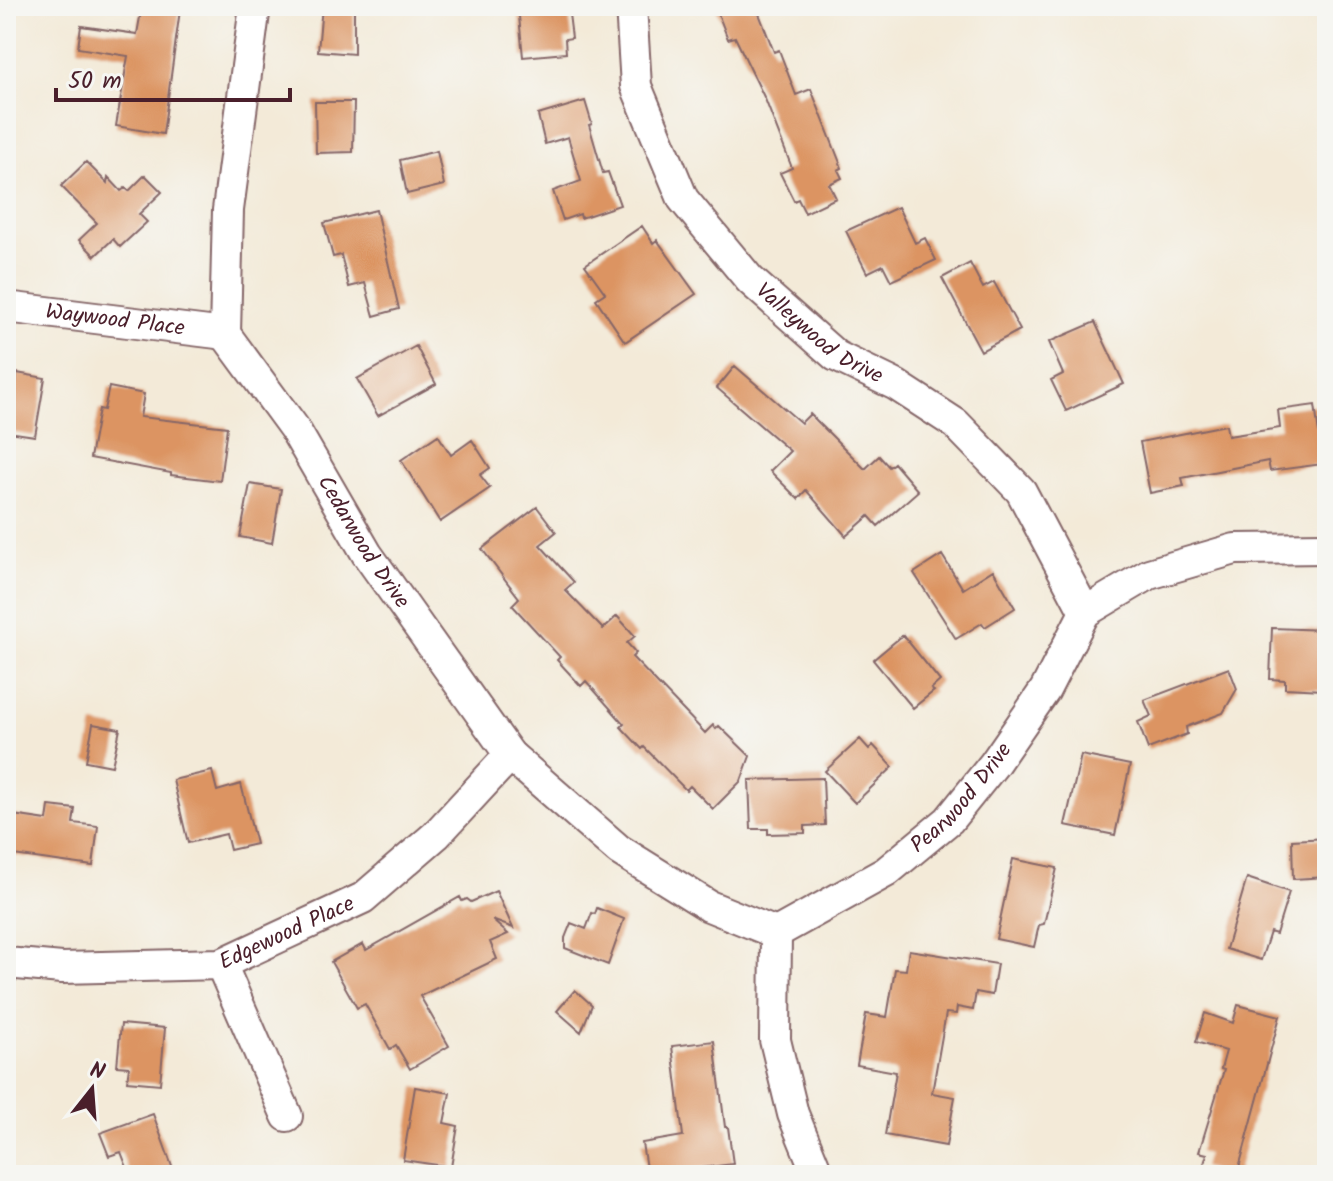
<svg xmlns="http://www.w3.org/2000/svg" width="1333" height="1181" font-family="Kalam,sans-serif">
<rect width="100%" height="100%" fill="#f6f6f2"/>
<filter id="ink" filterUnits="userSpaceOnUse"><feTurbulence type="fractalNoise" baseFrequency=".0125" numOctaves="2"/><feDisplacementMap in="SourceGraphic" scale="16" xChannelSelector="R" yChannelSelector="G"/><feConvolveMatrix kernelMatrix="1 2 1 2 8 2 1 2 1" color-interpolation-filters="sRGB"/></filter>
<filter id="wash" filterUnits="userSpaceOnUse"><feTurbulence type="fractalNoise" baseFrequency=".006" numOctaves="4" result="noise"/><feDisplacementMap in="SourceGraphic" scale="32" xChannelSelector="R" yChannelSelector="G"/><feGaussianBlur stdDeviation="1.8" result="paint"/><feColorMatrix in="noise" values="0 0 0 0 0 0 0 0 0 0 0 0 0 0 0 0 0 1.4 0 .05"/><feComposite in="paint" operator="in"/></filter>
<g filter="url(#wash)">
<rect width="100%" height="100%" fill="#f3ead8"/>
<g id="blocks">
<path fill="#dc9462" d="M142 6 180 10 163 134 116 126 128 56 78 48 81 26 137 34Z
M322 6H354V54L318 51Z
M518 6H568L572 38 565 39 566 53 523 57Z
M715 6H756L774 52 779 50 796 95 811 89 842 168 838 170 842 178 829 184 836 198 805 213 798 199 794 201 780 173 792 168 765 99 735 37 728 39Z
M585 101 592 124 589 125 603 173 608 172 620 205 581 218 580 214 563 220 553 191 581 181 568 137 545 144 538 115Z
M315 102H354L353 152 316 153Z
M437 151 444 185 407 194 400 160Z
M86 162 107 183 108 177 121 191 125 188 129 191 145 175 162 192 139 214 147 222 120 247 113 239 95 256 79 240 97 223 61 186Z
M898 207 915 243 925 238 936 260 891 281 883 265 867 273 846 231Z
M376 210 399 309 374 316 365 283 349 287 341 255 333 257 324 223Z
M642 226 653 243 657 240 696 294 625 342 596 299 605 293 585 265Z
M970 263 983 288 994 282 1020 330 981 351 942 278Z
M1095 322 1124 384 1066 411 1051 380 1063 374 1049 342Z
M416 346 436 384 378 416 357 379Z
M735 366 801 423 810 414 865 469 879 456 889 467 894 463 918 491 878 526 869 516 846 536 806 490 798 499 770 471 790 451 717 388Z
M17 373 45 378 35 436 8 432 11 413 6 412V382L16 384Z
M109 387 144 394 140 417 227 427 220 481 171 475V473L90 458 99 409 104 410Z
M1315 405 1323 464 1270 471 1268 461 1182 478 1184 486 1150 493 1140 442 1226 425 1228 436 1280 428 1278 410Z
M438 435 451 455 472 440 490 468 480 475 490 488 440 522 401 460Z
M250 484 281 489 272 543 240 537Z
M537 507 556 532 540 545 574 582 565 590 603 629 617 616 635 636 627 643 636 653 632 657 705 733 713 725 716 729 719 726 750 756 741 781 713 809 690 786 686 790 644 747 642 749 621 727 624 724 586 681 581 686 557 660 560 657 512 605 519 598 482 549Z
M942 555 963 589 993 570 1015 608 985 627 982 623 956 639 914 573Z
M1272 628 1326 630 1323 690 1285 688V680L1270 679Z
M903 635 940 681 931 689 934 691 913 708 873 660Z
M1229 668 1237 689 1223 713 1186 727 1187 734 1148 749 1138 722 1151 716 1144 700Z
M93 724 120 729 112 766 86 761Z
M860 739 869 749 873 745 893 767 855 803 825 771Z
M1081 755 1130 765 1115 835 1065 825Z
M212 771 217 791 241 784 256 844 230 850 226 834 188 843 173 780Z
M823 778 825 825 805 826V833L768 834V829H751L749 780Z
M49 806 75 809 73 823 98 826 93 866 6 854V814L47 820Z
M1327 838V877L1293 879 1292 840Z
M1013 859 1057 868 1044 924 1039 925 1034 947 996 939Z
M1247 878 1289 892 1276 934 1270 932 1261 960 1226 949Z
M496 891 513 928 492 920 508 934 490 942 497 959 420 996 449 1046 410 1069 396 1045 390 1049 365 1004 357 1008 331 962 363 944 366 950 460 897 462 901 467 899 471 902Z
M597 908 624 919 608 965 565 948V938L571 923 586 929 592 913 595 914Z
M909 950 997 964 992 995 976 992 973 1010 957 1007 956 1014 946 1013 932 1093 955 1097 946 1146 885 1135 896 1072 857 1065 866 1014 887 1017 895 969 906 970Z
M575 990 592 1005 581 1032 557 1011Z
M1238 1005 1280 1016 1237 1175H1230L1203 1167 1207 1154 1199 1152 1224 1070 1221 1069 1226 1051 1196 1042 1205 1013 1233 1023Z
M121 1024 165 1028 160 1084 127 1081 129 1067 117 1066Z
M714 1041 725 1127H728L733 1164 647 1175 642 1143 683 1136 672 1046Z
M415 1087 450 1093 444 1123 458 1126 451 1167 403 1160Z
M153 1114 175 1175H130L121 1152 109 1156 100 1133Z"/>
</g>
</g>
<g filter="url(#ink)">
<use href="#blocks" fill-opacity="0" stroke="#856668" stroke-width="2"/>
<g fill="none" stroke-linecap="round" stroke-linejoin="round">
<g stroke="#856668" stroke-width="34">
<g id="minor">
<path id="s1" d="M255 6 228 210 225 334 294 428 367 554 510 755 619 850 709 906 776 933"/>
<path id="s2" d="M631 6 636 86 683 199 750 280 836 356 896 385 956 424 1021 491 1085 612"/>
<path id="s3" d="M6 307 225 334"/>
<path id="s4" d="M776 933 886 872 949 820 994 764 1045 690 1085 612 1149 574 1235 549 1327 548"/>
<path d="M776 933 775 1040 793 1114 818 1175"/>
<path id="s5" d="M6 963 62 968 221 964 363 898 436 835 510 755"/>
<path d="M221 964 287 1116"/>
</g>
</g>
<use href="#minor" stroke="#fff" stroke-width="30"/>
</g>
</g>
<g text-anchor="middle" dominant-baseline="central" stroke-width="8" stroke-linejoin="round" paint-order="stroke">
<g font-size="22" fill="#4a1f2b" stroke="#f6f6f2">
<text stroke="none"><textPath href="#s3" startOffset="110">Waywood Place</textPath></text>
<text stroke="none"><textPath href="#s2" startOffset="396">Valleywood Drive</textPath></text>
<text stroke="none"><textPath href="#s1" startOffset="580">Cedarwood Drive</textPath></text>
<text stroke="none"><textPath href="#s4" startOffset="232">Pearwood Drive</textPath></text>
<text stroke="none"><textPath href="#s5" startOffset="288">Edgewood Place</textPath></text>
</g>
</g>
<rect width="1333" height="1181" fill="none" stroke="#f6f6f2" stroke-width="32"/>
<g transform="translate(92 1089) rotate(17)" stroke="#f6f6f2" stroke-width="6" paint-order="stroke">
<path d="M0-6L14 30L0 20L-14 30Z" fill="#4a1f2b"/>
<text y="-12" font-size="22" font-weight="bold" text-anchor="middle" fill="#4a1f2b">N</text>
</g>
<path d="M56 88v12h234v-12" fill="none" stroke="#4a1f2b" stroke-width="4"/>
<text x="68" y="88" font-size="24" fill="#4a1f2b" stroke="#f6f6f2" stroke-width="6" paint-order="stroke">50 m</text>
</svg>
